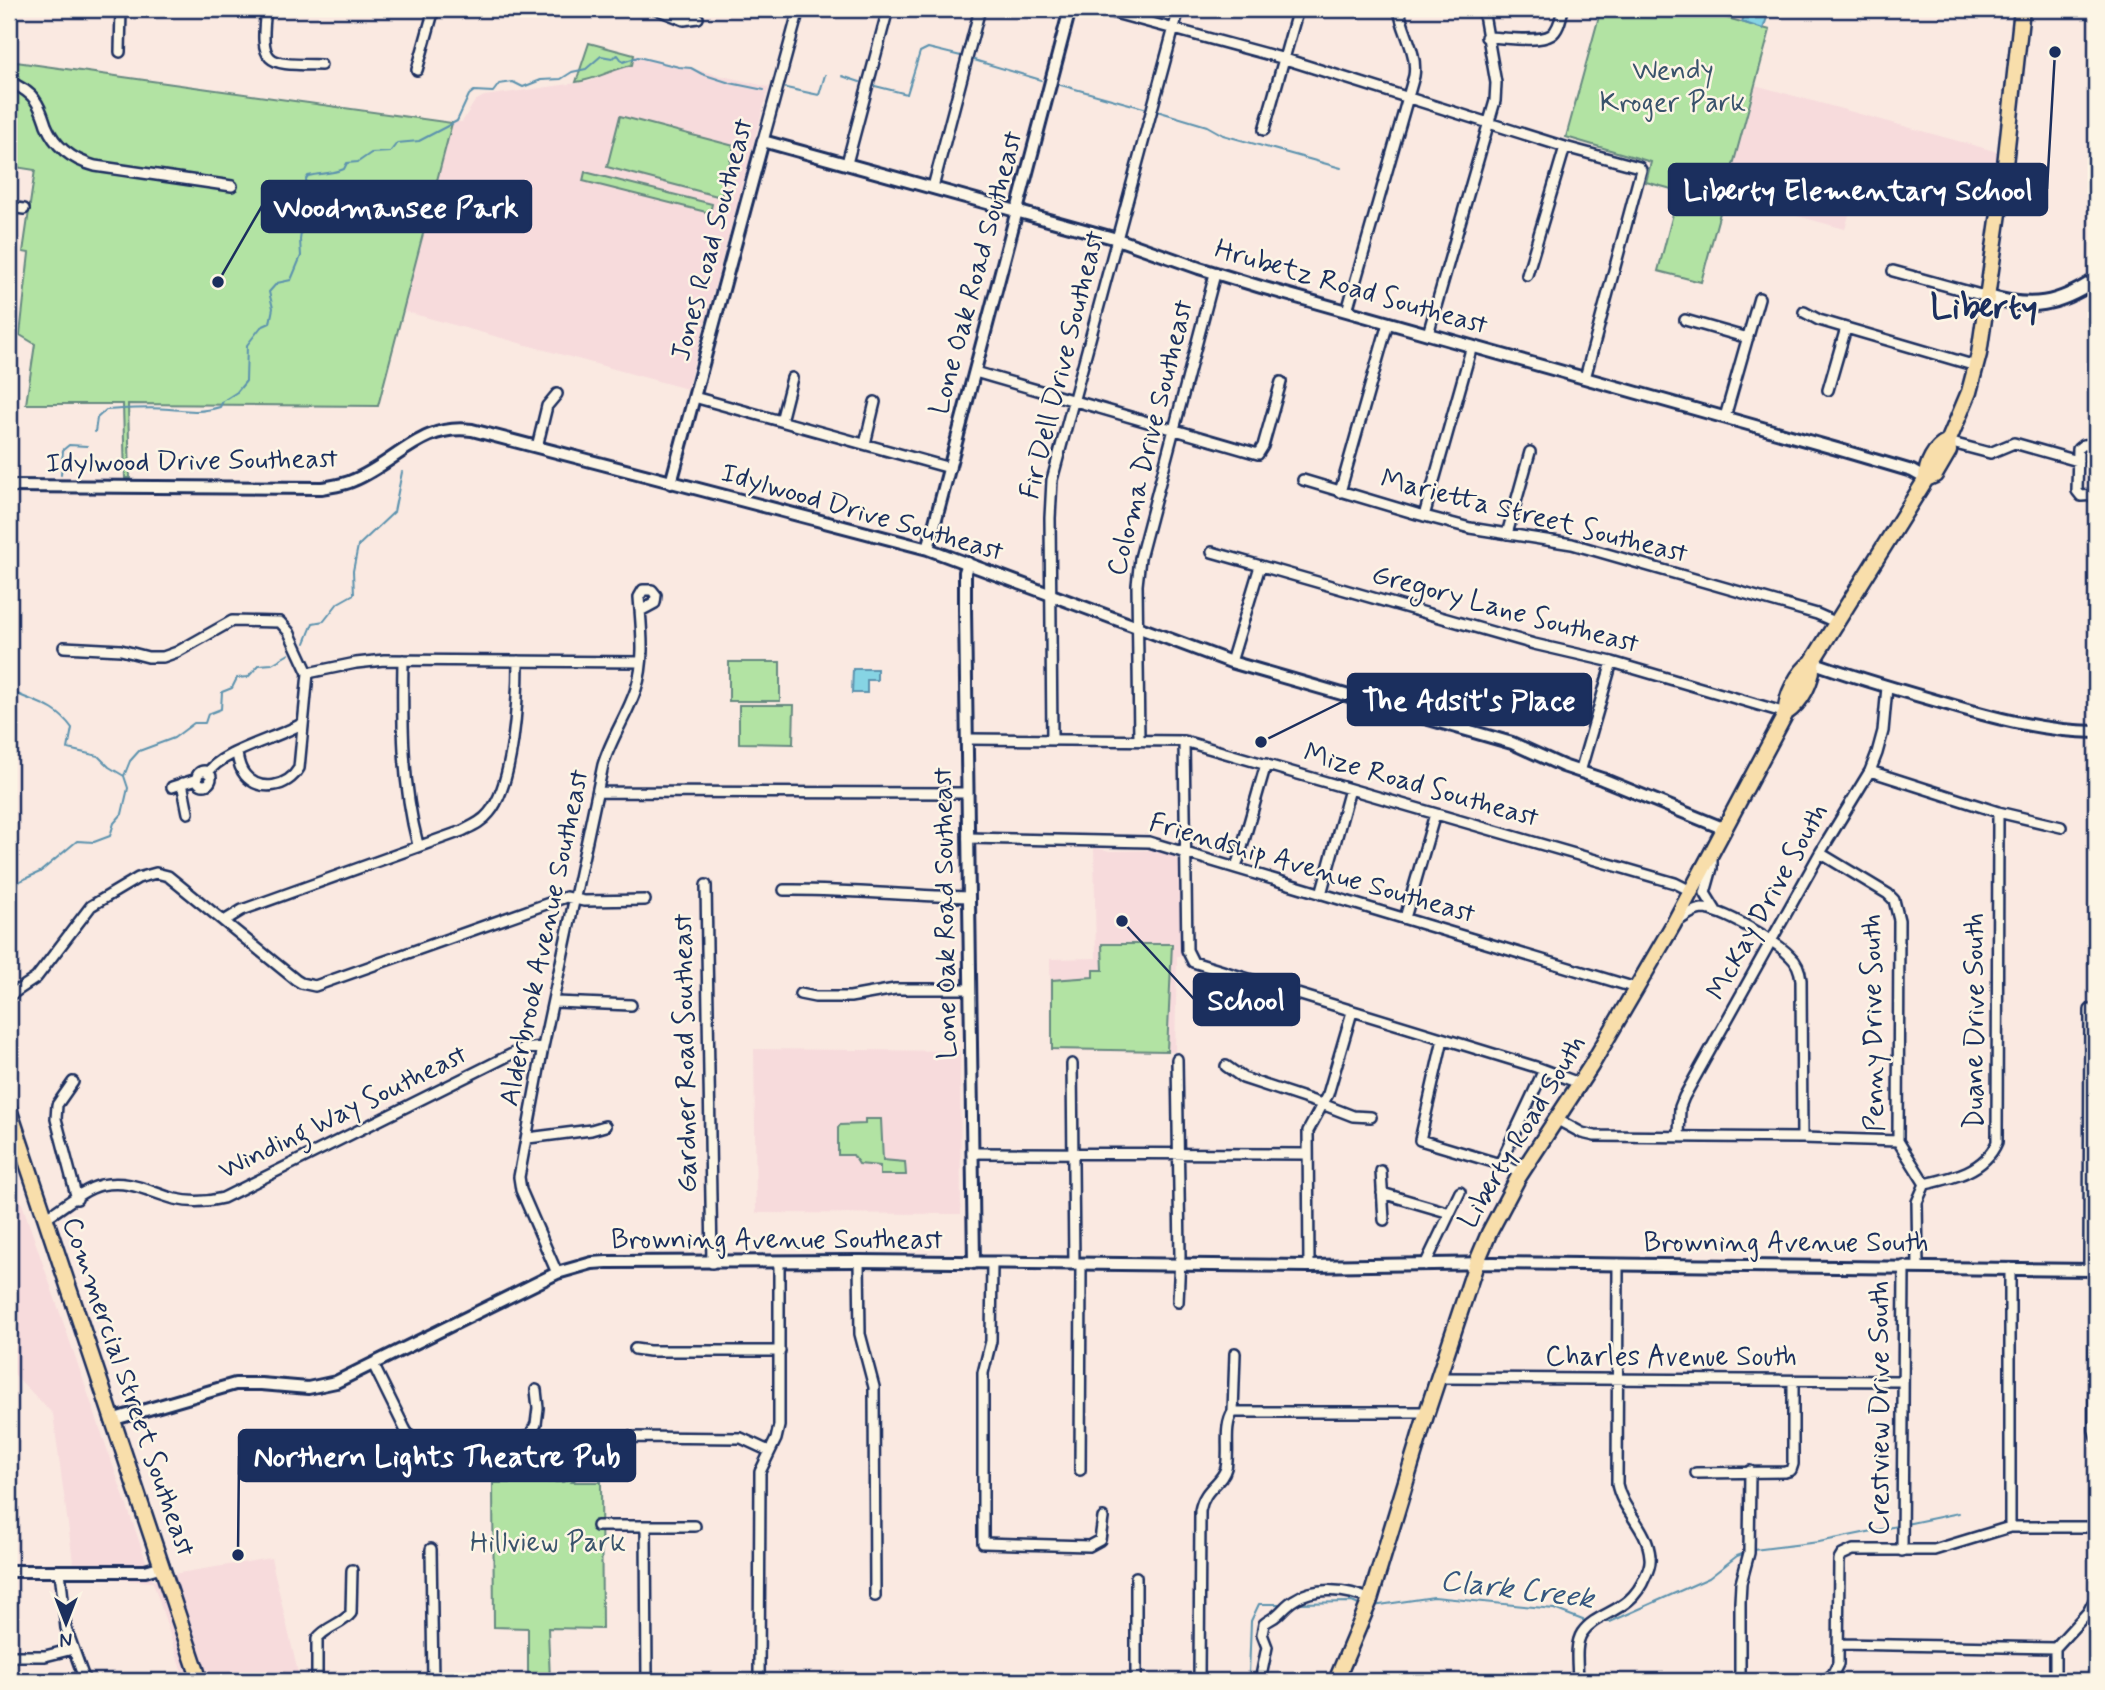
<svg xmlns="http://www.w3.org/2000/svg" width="2105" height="1690" font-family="Mynerve,sans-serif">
<rect width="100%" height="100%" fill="#fae9e1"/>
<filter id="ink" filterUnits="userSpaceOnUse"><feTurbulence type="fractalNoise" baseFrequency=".0143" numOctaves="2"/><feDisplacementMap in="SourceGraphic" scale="14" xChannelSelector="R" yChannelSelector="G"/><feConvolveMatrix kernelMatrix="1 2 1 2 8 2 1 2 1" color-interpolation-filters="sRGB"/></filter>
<g filter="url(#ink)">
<path fill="#f7dbdc" d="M634 55 769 87 687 389 403 311 453 122H462L475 101 484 96 591 81 611 69 631 65Z
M1755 85 1998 152 1989 201 1863 167 1845 229 1724 196Z
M1094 847 1110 851 1154 850 1174 856 1179 861 1183 881V956H1177L1175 1052 1051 1051 1050 959 1096 958Z
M754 1049 960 1051 961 1214 756 1213Z
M9 1166 153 1581 179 1573 271 1558 300 1681H185L153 1582 75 1576 53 1414 9 1369Z"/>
<path fill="#b2e3a3" stroke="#668980" stroke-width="2" d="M1601 9H1695L1770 30 1701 282 1658 271 1679 191 1646 182 1651 162 1566 137Z
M589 43 634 55 632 65C612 69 596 80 576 82Z
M9 61 452 123 378 406 128 404 130 478H125L123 404H26L35 344 20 335 29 253 23 252 35 170 9 166Z
M620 116 734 146 721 197 607 167Z
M585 172 712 204 710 213 583 181Z
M729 662H780V701H729Z
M739 705H794L793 744 739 743Z
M1102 944H1172L1167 1051 1052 1049V980L1093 977V970H1103Z
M865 1119H881L883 1160 905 1162 906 1175H880V1166L859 1164 853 1155H838V1128L840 1125 865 1124Z
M605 1451 606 1453 572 1482H601L602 1629 548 1628 550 1681H528V1628L494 1627 493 1483 563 1482 579 1473Z"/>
<path fill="#86d4e4" stroke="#5b92ae" stroke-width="2" d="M1746 9H1770L1763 29 1742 22Z
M853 669H877V680H867V693H852Z"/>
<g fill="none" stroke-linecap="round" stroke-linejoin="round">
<path stroke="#5b92ae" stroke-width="2" d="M974 60 1041 80
M842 76 860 82
M1057 84 1144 108
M875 86 907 94 920 52 928 48 961 56
M786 88 819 95 825 75
M1157 111 1207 126 1223 135 1341 168
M305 211 308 200 306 179 308 176C321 173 332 174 344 169L347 163 358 162 371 153 390 152 397 143 419 141 457 121 469 95 474 91 493 92 499 84 513 82 523 87 541 80 561 79 572 72 586 69 601 56 612 58 618 55 623 62 638 57 679 67 691 68 702 74 730 83 764 90
M95 432 97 418 106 410C127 409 149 407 169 409 189 411 199 413 220 407L223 401 237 392 246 381 247 345 261 327 270 323 273 308 269 292 277 283 291 280 301 256 300 240 303 218
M61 475 63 450 69 445 87 446
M305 643 313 623 324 621 338 603 354 594 353 571 358 546 394 512 402 472
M9 690C33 703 54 703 72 728L68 749 98 756 109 767 124 776 128 788 122 814 114 823 110 836 94 842 77 841 40 872 20 881 9 893
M124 776 130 761 139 751 174 738 194 723H205L208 714 221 709 222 692 232 688 237 678 248 677 259 665 272 664 289 654
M1906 1524 1959 1513
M1754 1550 1819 1542 1897 1526
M1298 1603 1352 1602 1361 1606
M1373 1606 1434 1597 1554 1609 1588 1622
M1601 1622H1610L1709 1578 1737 1556 1745 1553
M1240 1681 1249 1675 1251 1621 1259 1604H1282"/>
<g stroke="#1b2f5e" stroke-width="14">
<path id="minor" d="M266 9C259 67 268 64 321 65
M656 9 684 20 698 18
M1100 9 1285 59 1565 147 1639 167 1641 170 1585 378
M1486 37C1502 37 1538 43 1551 35 1559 30 1561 17 1563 9
M120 52 121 9
M417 70 434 9
M9 81C18 86 29 91 35 100 41 108 43 116 46 125 55 147 73 160 95 166L232 186
M1264 130 1298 9
M763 141 799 9
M847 163 888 9
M933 187 980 9
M9 207 24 209
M1893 271 1988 297
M1527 275 1565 147
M1347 311 1414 76C1418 52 1402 32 1399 9
M1804 312 1819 320 1976 366
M1685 320 1748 338
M1428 334 1495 101 1496 83 1483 9
M975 372 1258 454 1263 446 1281 382
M1828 390 1846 328
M694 397 950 468
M1725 417 1759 298
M781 421 792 378
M1948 442 1990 453 2014 443 2078 461
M865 444 875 402
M2096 444 2083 445 2078 449 2077 491 2081 496 2096 495
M537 447 547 406 557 394
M1303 480 1417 514 1470 528 1572 544 1817 614 1835 622
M1340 492 1388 323
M1424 516 1472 346
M1507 534 1530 452
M1212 552 1534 644 1612 662 1786 713
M64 647 121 650 148 657H163L177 652 232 621 280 622 289 632 308 673 299 768C288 787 260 793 245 775 240 769 238 761 237 753
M403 660C402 723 402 784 418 845
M1231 662 1260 566
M308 673 356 663 384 660 641 662
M967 739 1184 741 1675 883 1691 891
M1052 740 1050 518 1052 480 1179 9
M1139 740 1137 585 1140 558 1215 274
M1184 741 1187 950 1193 962 1536 1067 1579 1083
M1870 771 1998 812 2061 827
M197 778a7 7 0 1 1 14 0a7 7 0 1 1-14 0Z
M1580 772 1612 662
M208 773C219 752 281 737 303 723
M182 783 188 813
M172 787 197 779
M599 792 967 793
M968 838 1149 842 1636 988
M1820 853 1888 894 1894 900 1899 920 1898 1141 1925 1184 1917 1202 1918 1266
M1712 855V868L1705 893 1716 911
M1236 868 1266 764
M706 885 712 1263
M784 890C846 889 907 896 969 897
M1321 894 1350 789
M1405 918 1435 814
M224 921 242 910 462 831C472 826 482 822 489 813 514 784 518 699 518 661
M1678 921C1686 916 1692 910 1702 909 1722 909 1776 941 1790 956 1797 962 1800 970 1801 980L1802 1138
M800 994 815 997H850L895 989H970
M9 996 36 978 91 906 138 878 156 873 168 876 296 980 301 983 315 986 566 897 584 901 645 900
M555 1002 631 1005
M2090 1010 2089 1263 2095 1278 2094 1430 2096 1437
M1443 1039 1420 1140 1500 1164 1544 1070
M1177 1059 1180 1256 1178 1302
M1072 1064 1074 1264
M1226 1066 1243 1078 1322 1104 1353 1116 1371 1117
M73 1082 57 1105 56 1119 77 1199
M1556 1119 1582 1133 1595 1136 1802 1138 1898 1141
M1679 1137 1680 1107 1684 1097 1820 853 1870 771 1877 753 1883 731 1887 687
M528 1138 591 1130 605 1126
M972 1153 1307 1154
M1500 1164 1521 1173
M1381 1171 1384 1220
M1925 1184C1953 1178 1985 1171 1997 1142L1998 812
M1382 1193 1450 1213
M45 1218C63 1208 81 1190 101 1185 130 1179 149 1192 175 1199 192 1203 207 1202 223 1198L522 1049 543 1047
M859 1261 860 1334 874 1387 875 1596
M992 1263 991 1341 983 1373V1543L1089 1546 1100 1540 1103 1518
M1425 1265 1460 1192
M1309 1266 1308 1131 1328 1094 1352 1012
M2010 1268V1527
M557 1273 521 1190 519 1177 543 1047 603 765C611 738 627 716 636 689 646 660 641 626 639 597L643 590H652L656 595 655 603 642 610
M635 1349 649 1351H780
M373 1364 405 1429 409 1436 423 1440H520L531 1434 536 1424 538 1408 536 1390
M1439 1378 1903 1381
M1233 1412H1427
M615 1442 629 1437 741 1438 769 1451
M1080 1470 1081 1264
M1696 1473 1785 1472 1791 1470 1793 1464V1381
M597 1526H695
M646 1527 647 1681
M431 1549 433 1681
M1902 1551 1904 1266
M60 1571 66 1628 85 1681
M1136 1577V1681
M1839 1644 2055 1648
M9 1656H45L73 1649
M317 1681V1639C326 1626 342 1625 351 1613L352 1570
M759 1681 760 1472 776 1439 779 1426V1262
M1199 1681 1200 1511C1204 1487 1222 1484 1226 1468 1230 1451 1223 1427 1233 1412L1235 1353
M1260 1681 1267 1647 1262 1634 1264 1624C1268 1620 1273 1619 1277 1615 1283 1610 1287 1604 1294 1600 1315 1586 1348 1589 1370 1600
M1578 1681C1578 1667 1574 1645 1582 1633 1598 1610 1630 1614 1645 1577 1648 1571 1651 1564 1650 1557 1648 1528 1622 1511 1617 1484L1618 1264
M1740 1681V1602L1741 1583 1749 1553 1750 1471
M1824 1681 1833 1674 1838 1664 1839 1560 1842 1555 1853 1550H1934L2010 1527H2096
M2055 1681V1648L2088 1612 2096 1597"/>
</g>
<g stroke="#1b2f5e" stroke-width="16">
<path id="tertiary" d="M671 483 763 141 1117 239 1199 268 1261 287 1837 449 1912 471 1926 479
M9 486 322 488C333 486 344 485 354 480 397 462 421 423 472 430L928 549 1231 662 1512 743 1563 766 1602 779 1725 829
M928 549 1070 9
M968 563 965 572V608L974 1263
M1812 662C1853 677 1895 689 1937 701 1990 717 2041 731 2096 732
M111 1420 235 1384H261L308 1388 336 1382 557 1273 592 1263 607 1262 859 1261 1309 1266 1493 1263 2096 1270
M9 1571H145L163 1566"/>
</g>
<g stroke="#1b2f5e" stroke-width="18">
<path id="secondary" d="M1988 297C2032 310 2058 305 2096 280"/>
</g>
<g stroke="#1b2f5e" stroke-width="19">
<path id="primary" d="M1926 479 1935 475 1949 451 1948 442 1969 392 1979 354 2002 192 2022 9
M1786 713C1801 703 1814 680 1812 662
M9 1109 200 1681
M1336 1681 1370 1600 1427 1412 1476 1264 1489 1233 1518 1178 1591 1066 1673 925 1786 713C1785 696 1798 672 1812 662L1926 479C1926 464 1934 448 1948 442"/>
</g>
<use href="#minor" stroke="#fcf5e5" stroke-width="9"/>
<use href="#tertiary" stroke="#fcf5e5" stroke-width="10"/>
<use href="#secondary" stroke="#fcf5e5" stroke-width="12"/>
<use href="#primary" stroke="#f8deab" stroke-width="14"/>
</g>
</g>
<g text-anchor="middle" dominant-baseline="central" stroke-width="5" stroke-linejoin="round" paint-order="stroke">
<g font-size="28" fill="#39536c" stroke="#fcf5e5">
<text x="1673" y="71">Wendy<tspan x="1673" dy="32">Kroger Park</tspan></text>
<text x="548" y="1543">Hillview Park</text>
</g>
<g font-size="28" fill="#1b2f5e" stroke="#fcf5e5">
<text transform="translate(713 240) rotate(-75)">Jones Road Southeast</text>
<text transform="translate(977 273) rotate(-75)">Lone Oak Road Southeast</text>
<text transform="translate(1351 288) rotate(16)">Hrubetz Road Southeast</text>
<text transform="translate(1063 365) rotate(-76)">Fir Dell Drive Southeast</text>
<text transform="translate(1151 438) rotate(-76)">Coloma Drive Southeast</text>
<text transform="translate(192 462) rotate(-1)">Idylwood Drive Southeast</text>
<text transform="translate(862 513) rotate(16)">Idylwood Drive Southeast</text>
<text transform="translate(1534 517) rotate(14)">Marietta Street Southeast</text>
<text transform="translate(1505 610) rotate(15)">Gregory Lane Southeast</text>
<text transform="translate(1421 786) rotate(16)">Mize Road Southeast</text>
<text transform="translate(1312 869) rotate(16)">Friendship Avenue Southeast</text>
<text transform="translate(1768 902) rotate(-61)">McKay Drive South</text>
<text transform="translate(946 913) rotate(-91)">Lone Oak Road Southeast</text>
<text transform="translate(545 938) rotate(-78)">Alderbrook Avenue Southeast</text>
<text transform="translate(1975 1021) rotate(-90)">Duane Drive South</text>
<text transform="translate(1874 1023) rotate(-91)">Penny Drive South</text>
<text transform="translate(686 1053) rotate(-91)">Gardner Road Southeast</text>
<text transform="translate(343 1113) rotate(-26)">Winding Way Southeast</text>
<text transform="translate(1523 1132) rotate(-59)">Liberty Road South</text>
<text x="777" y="1240">Browning Avenue Southeast</text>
<text x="1786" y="1243">Browning Avenue South</text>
<text x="1671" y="1357">Charles Avenue South</text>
<text transform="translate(128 1387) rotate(71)">Commercial Street Southeast</text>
<text transform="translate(1880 1408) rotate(-90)">Crestview Drive South</text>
</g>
<g font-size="30" font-style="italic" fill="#365880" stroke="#fcf5e5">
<text transform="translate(1517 1590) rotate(7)">Clark Creek</text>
</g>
<g font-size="35" font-weight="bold" fill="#1b2f5e" stroke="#fcf5e5">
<text x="1984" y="308">Liberty</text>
</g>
</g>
<path fill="none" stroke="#1b2f5e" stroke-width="2.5" d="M2055 52L2047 189M218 282L262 206M1261 742L1348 699M1122 921L1194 999M238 1555L239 1456"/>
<g fill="#1b2f5e" stroke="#fcf5e5" stroke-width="2.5">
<circle cx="2055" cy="52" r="7"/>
<circle cx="218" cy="282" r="7"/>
<circle cx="1261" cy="742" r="7"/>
<circle cx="1122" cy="921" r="7"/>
<circle cx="238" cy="1555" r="7"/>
</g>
<g fill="#1b2f5e" stroke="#1b2f5e" stroke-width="2.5">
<rect x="1669" y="164" width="378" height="51" rx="7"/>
<rect x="262" y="181" width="269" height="51" rx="7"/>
<rect x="1348" y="674" width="243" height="51" rx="7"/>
<rect x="1194" y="974" width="105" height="51" rx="7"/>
<rect x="239" y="1430" width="396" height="51" rx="7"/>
</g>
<g font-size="30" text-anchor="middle" font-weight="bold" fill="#fff">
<text x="1858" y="200">Liberty Elementary School</text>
<text x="396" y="217">Woodmansee Park</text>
<text x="1469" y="710">The Adsit's Place</text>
<text x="1246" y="1010">School</text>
<text x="437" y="1466">Northern Lights Theatre Pub</text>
</g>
<rect width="2105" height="1690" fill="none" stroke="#fcf5e5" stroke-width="35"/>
<rect x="18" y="18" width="2070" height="1655" fill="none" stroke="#1b2f5e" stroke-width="2.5" filter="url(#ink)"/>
<g transform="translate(66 1623) rotate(180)" stroke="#fcf5e5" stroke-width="5" paint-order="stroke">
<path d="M0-5L12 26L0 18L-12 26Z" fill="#1b2f5e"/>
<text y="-10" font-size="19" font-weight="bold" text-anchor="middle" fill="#1b2f5e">N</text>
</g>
</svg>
